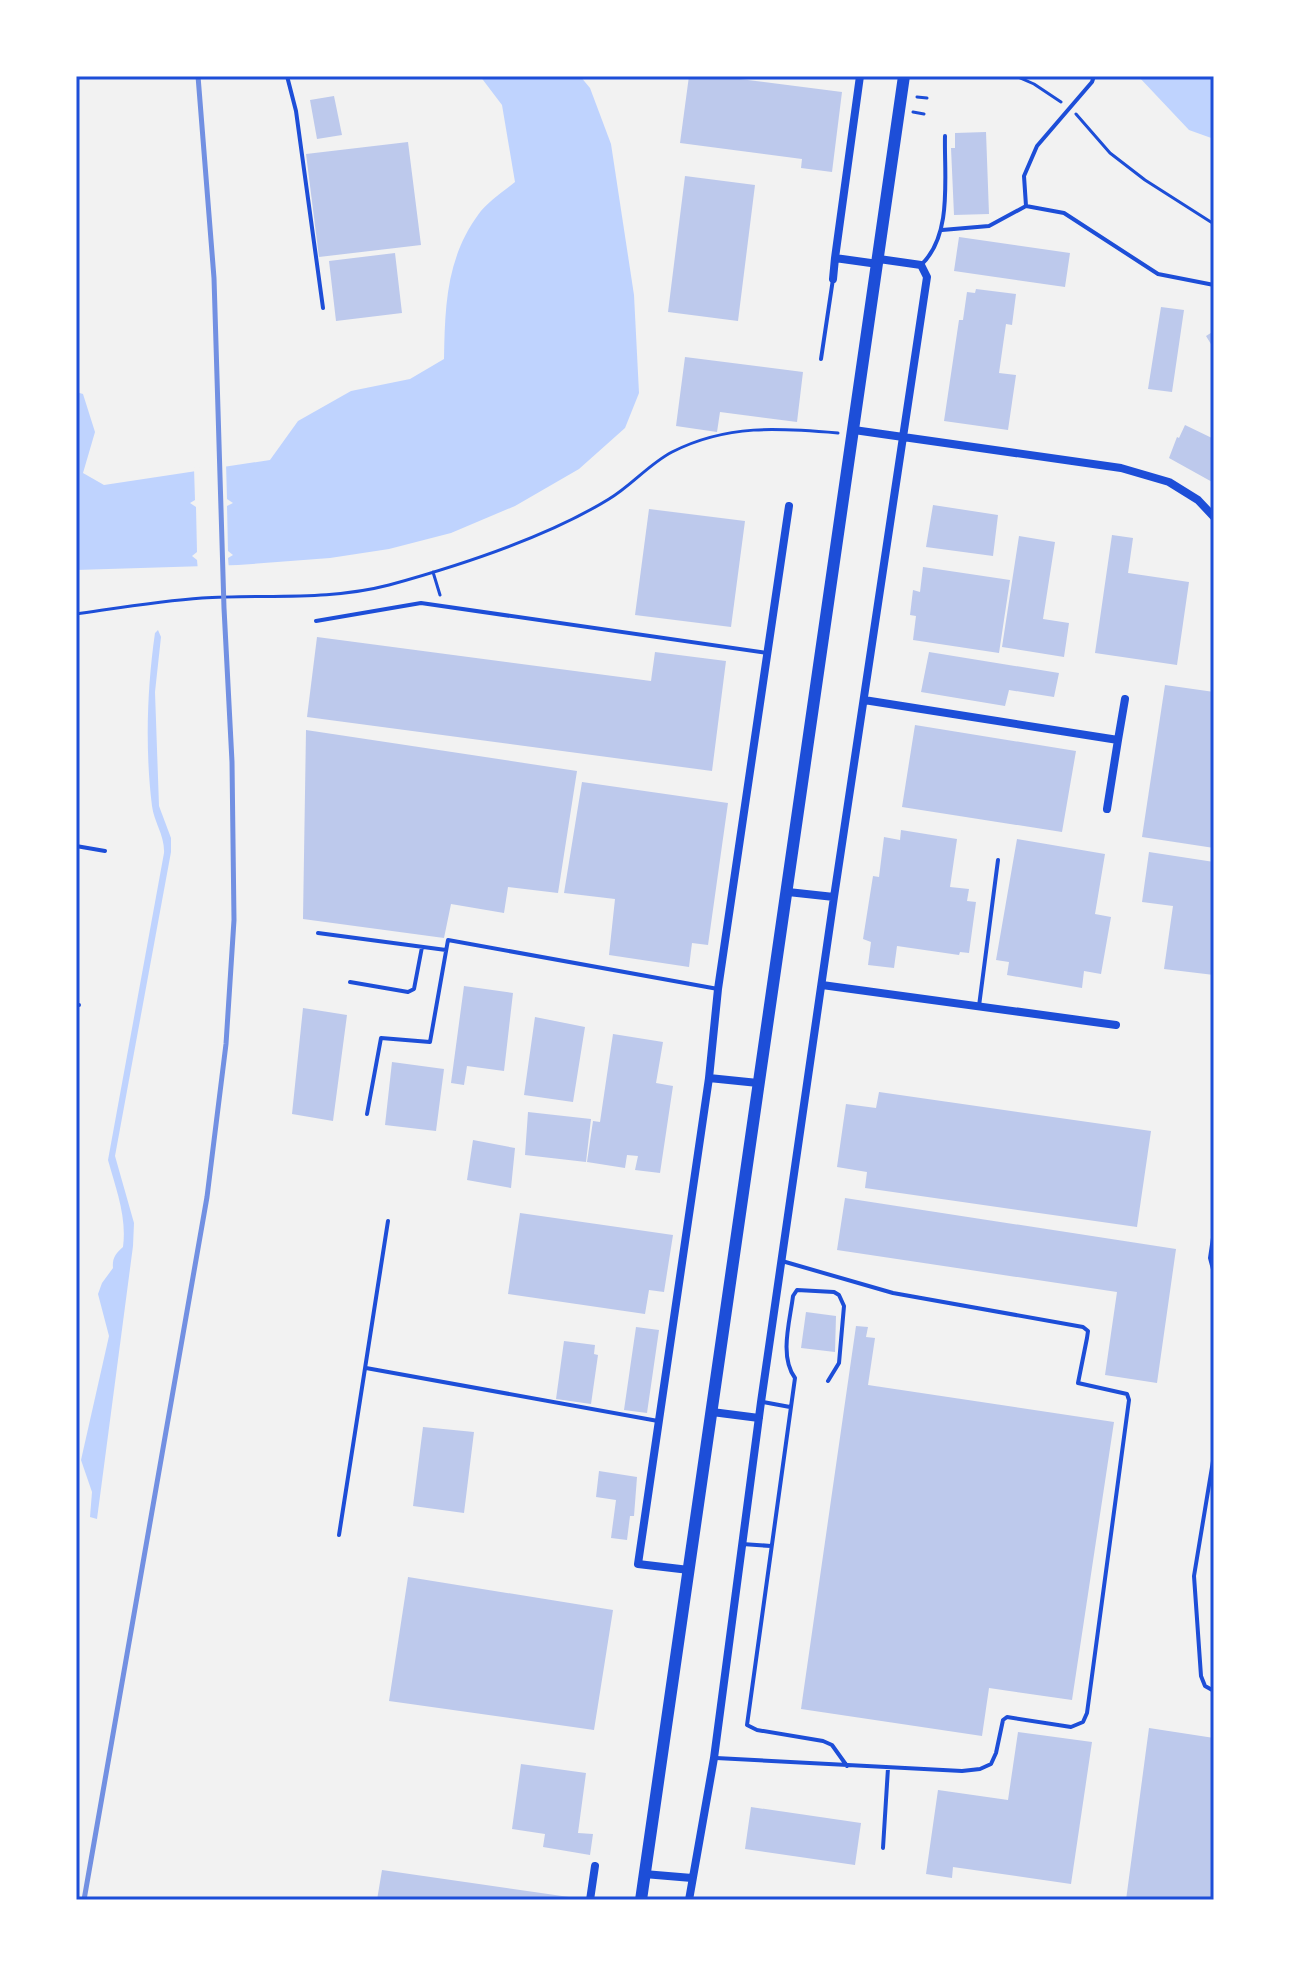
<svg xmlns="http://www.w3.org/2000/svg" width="1290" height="1976" font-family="Arial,sans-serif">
<rect width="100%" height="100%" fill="#f2f2f2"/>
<path fill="#bfd3fe" d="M480 76H580L590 88 611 144 634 295 639 393 625 428 579 469 515 506 451 533 389 549 330 558 238 565 76 570V392L83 394 95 432 83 473 104 485 270 460 298 421 351 391 410 379 444 359C445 307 446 259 478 215 487 202 503 192 515 182L502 105Z
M1138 76H1214V139L1189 130Z
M158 630 161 637 155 692 159 806 171 838V852L115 1156 134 1223 133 1246 97 1519 90 1517 92 1492 81 1460 109 1336 98 1294 102 1283 113 1268C112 1258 116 1253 123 1247 127 1217 116 1189 108 1160L164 853C165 836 154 822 152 806 145 750 147 688 155 633Z"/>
<path fill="#f2f2f2" d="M226 463 227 499 233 503 227 506 228 551 233 555 228 558 229 570 198 571 197 560 192 556 197 552 196 507 190 503 195 500 194 468Z"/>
<path fill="#bdc9ec" d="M689 76H716L842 92 832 172 801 168 802 159 680 143Z
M334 96 342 135 317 139 310 100Z
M986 132 989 214 954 215 951 148H955V133Z
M408 142 421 245 319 257 306 154Z
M685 176 755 185 738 321 668 312Z
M959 237 1070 253 1065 287 954 271Z
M395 253 402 313 336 321 329 261Z
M976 289 1016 294 1012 325 1006 324 999 373 1016 375 1008 430 944 421 959 320H963L967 292 975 293Z
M1161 307 1184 310 1172 392 1148 389Z
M1214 331V349L1206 336Z
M685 357 803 372 797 422 720 412 717 432 676 426Z
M1185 425 1214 439V483L1169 458 1177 437 1179 438Z
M933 505 998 515 993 556 926 547Z
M649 509 745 521 731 627 635 615Z
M1112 535 1133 538 1128 573 1189 582 1177 665 1095 653Z
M1019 536 1055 542 1043 619 1069 623 1064 657 1002 647Z
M923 567 1010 580 999 653 913 640 916 616 910 615 913 590 920 592Z
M317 637 651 681 655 652 726 661 712 771 307 717Z
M929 652 1059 673 1054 697 1009 690 1005 706 921 692Z
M1165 685 1214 692V848L1142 837Z
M915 725 1076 751 1062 832 902 807Z
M306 730 577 771 558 893 508 887 504 913 451 904 444 938 303 919Z
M582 782 728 803 708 945 692 943 689 967 609 955 615 899 564 893Z
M901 830 957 839 950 887 969 889 967 901 976 902 969 953 960 952 959 955 897 946 894 968 868 965 871 942 863 939 873 876 879 877 884 837 900 840Z
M1017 839 1105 854 1095 914 1111 917 1101 974 1084 971 1082 988 1007 975 1009 962 996 960Z
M1149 852 1214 862V975L1164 969 1173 906 1142 902Z
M464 986 513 993 504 1071 467 1066 464 1085 451 1083Z
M303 1008 347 1015 333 1121 292 1114Z
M535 1017 585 1027 573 1102 524 1095Z
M613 1034 663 1042 656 1083 673 1086 660 1173 635 1170 638 1156 627 1155 625 1168 587 1162 593 1121 600 1122Z
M392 1062 444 1069 436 1131 385 1125Z
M879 1092 1151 1131 1137 1227 865 1188 867 1172 837 1167 846 1104 876 1108Z
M528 1112 591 1119 586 1162 525 1155Z
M473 1140 515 1148 511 1188 467 1180Z
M845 1198 1176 1249 1157 1383 1105 1375 1117 1292 837 1250Z
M520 1213 673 1235 664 1292 649 1290 645 1314 508 1294Z
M806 1312 836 1316 835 1352 801 1348Z
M856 1326 868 1327 866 1337 875 1338 868 1385 1114 1422 1072 1700 989 1688 982 1736 801 1709Z
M636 1327 659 1330 647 1413 624 1410Z
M564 1341 595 1345 594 1354 598 1355 591 1404 556 1399Z
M423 1427 474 1432 464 1513 413 1506Z
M599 1471 637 1477 634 1516H630L627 1540 611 1538 616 1500 596 1497Z
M408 1577 613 1610 594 1730 389 1701Z
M1149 1728 1214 1738V1900H1126Z
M1018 1732 1092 1742 1071 1884 953 1867 952 1878 926 1874 938 1790 1008 1800Z
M521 1764 586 1773 578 1833 593 1834 590 1855 543 1847 545 1834 512 1829Z
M751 1807 861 1823 855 1865 745 1849Z
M382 1870 569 1897 568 1900H377Z"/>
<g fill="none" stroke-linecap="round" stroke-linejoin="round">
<path stroke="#1d4ed8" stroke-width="3" d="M1016 76 1034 84 1061 102
M917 97 927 98
M913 112 924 114
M1076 114 1110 153 1145 180 1214 224
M433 572 440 595
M76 614C118 608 160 601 202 598 265 594 328 601 389 585 458 566 549 536 609 499 631 486 649 464 672 452 727 424 779 428 838 433
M76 720V726"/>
<path stroke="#1d4ed8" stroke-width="4" d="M287 76 296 111 323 308
M1026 206 1024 176 1037 146 1092 82 1094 76
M942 230 989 226 1026 206 1064 213 1158 274 1214 285
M921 265C953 235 944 177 945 136
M821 359 833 279
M316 621 421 603 767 653
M76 846 105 851
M318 933 446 950
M350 982 408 992 414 989 422 947
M76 1005H79
M979 1006 998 860
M367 1114 381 1038 430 1042 448 940 718 989
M1214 1231 1210 1258 1214 1273
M366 1368 658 1421
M828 1381 839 1363 844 1306 839 1295 834 1292 797 1290 793 1296C790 1321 779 1356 795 1378L747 1725 757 1730 823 1741 832 1745 847 1766
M763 1402 790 1407
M1214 1455 1194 1576 1201 1676 1205 1686 1214 1691
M339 1535 388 1221
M742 1544 771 1546
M716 1758 962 1771 980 1769 991 1764 996 1753 1003 1720 1007 1717 1071 1727 1083 1722 1087 1713 1129 1400 1127 1394 1078 1383 1087 1338 1088 1331 1083 1327 893 1293 782 1261
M883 1848 888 1768"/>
<path stroke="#1d4ed8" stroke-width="8" d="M860 76 835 258 878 264
M833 279 835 258
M854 430 1121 468 1169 482 1198 500 1214 517
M864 700 1118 740 1125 699
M1107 809 1118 740
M788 892 834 897
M822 985 1116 1025
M709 1078 758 1083
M712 1412 759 1418
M689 1570 638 1564 709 1078 718 989 789 506
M644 1874 692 1878
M590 1900 595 1866
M689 1900 714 1758 761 1402 834 897 927 277 921 265 879 259"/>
<path stroke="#1d4ed8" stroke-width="12" d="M641 1900 904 76"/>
<path stroke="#7290e2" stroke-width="5" d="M84 1900 207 1197 226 1044 234 920 232 762 224 608 214 278 198 76"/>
</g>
<rect width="1290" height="1976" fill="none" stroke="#ffffff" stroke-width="156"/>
<rect x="78" y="78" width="1134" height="1820" fill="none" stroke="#1d4ed8" stroke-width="3"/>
</svg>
